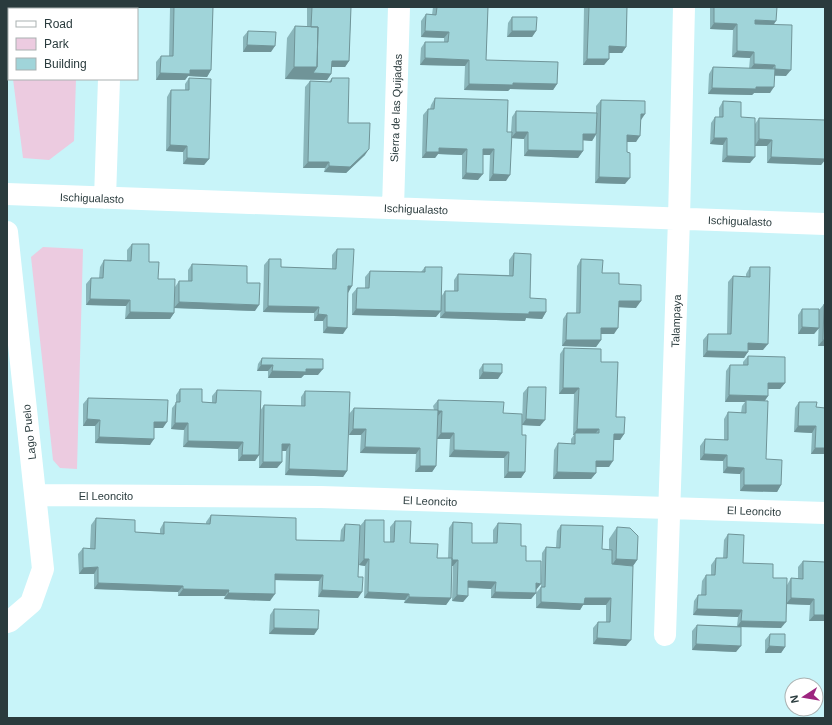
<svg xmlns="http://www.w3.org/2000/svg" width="832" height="725" font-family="Helvetica,sans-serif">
<rect width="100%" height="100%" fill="#c8f4f9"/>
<path fill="#eccbe0" d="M7 7H78V9H9V52L7 36Z
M13 79H76L74 141 49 160 23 158Z
M43 247 83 249 77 469 60 468 53 460 31 257Z"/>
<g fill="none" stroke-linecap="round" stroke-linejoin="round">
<path stroke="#fff" stroke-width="22" d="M111 9V7
M7 194 825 224
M105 198 109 79
M393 208 399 7
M7 232 43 569 31 603 10 621 7 622
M36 495 321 497 825 513
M665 635 679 219 684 7"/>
</g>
<path fill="#8ab6bb" d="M148 7H213L211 70 207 77 188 76 185 80H156V62L161 56H169L170 8Z
M307 7H351L349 61 345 67H331V74L327 80 285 79 287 38 295 26 307 27Z
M433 7H488L486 60 557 84 553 90 510 89 508 91 464 90 465 66 420 65 421 48 425 42H444V38L421 37V21L426 14 432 15Z
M584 7H627L626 47 622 53H609V59L604 65H583Z
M710 7H777L774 25 786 76H774L770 93H754L752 95 708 94 709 74 713 67 749 69 750 58 732 57 733 30 710 29Z
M512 17 536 31 532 37H507L508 23Z
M248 31 271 52H243V37Z
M189 78 209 159 204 165 183 164V152L166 151 167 97 171 90H185V84Z
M332 78 348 123 365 155 346 173 324 172 325 168H303L305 87 310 81 329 82Z
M435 98 507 132H511L512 117 516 111 596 113V106L601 100 641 120 636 142H627L625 184 595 183 596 135 592 141 583 140V151L578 158 524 156V139L511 138 506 181H489L490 155H483L478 180 462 179V155L438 154 435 158H422L423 115 428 109H430L431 105Z
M723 101 741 117 755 124 759 118 825 120V160L821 165 767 163V146H755L750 163 722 162 723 145 710 144 711 123 715 117H719V108Z
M132 244 149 262 158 279 174 313 170 319H125L126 306 86 305V284L91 278H99L100 267 104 260 127 261V250Z
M337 249 348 292 343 334 323 333V321H314V313L263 312 264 265 269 259 281 267 332 269V255Z
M514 253 530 298 546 312 542 319 526 318 525 321 440 318 441 297 445 291H454V280L458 274 509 275V260Z
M581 259 619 284 636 308 619 307 614 334H601V340L596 347 562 346 563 319 567 313H576L577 266Z
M192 264 247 283 255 311 174 308 175 287 179 281H188V270Z
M425 267 436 317 352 315V294L357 288H365V277L370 271 421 272Z
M750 267 763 350H748L744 358 703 357V340L708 334H727L728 282 733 276 746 277V274Z
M824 304H825V346H818L819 310Z
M802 309 819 328 814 334H798V315Z
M564 348 601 362 616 417 624 434 620 440H614L609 467H596V473L591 479H553L554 450 558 443 571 444V439L574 435H573L574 394H559L560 354Z
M748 356 785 383 780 389H768V396L765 400 766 459 781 485 777 492 740 491V474L723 473V461L700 460V446L705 439 724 440V419L728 412 741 413 742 406 745 402H725L726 371 730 365H743V362Z
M262 358 318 375H304L301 378H268V371H257L258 364Z
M483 364 498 379H479V370Z
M528 387 540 426 522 425 523 393Z
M180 389 202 402 212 403V396L217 390 260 411 264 405 301 406V397L305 391 347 471 343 477 285 475 286 451H282V462L277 468H259V455L255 461H238V449L183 447 184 430 171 429 172 408 176 403V395Z
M88 398 163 428H154L150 445 95 443V426H83V404Z
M438 400 503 413 522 435 525 472 521 478H504V458L449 457 450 439H437L436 466 432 472H415L416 454 360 453 361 435H349V414L354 408 434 410 433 406Z
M799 402 816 407 825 408V454H811L812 433 794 432 795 408Z
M211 515 296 540 340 541 341 530 345 524 358 577V598L318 597 319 581 275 580 270 601 224 599 225 596H178V592L94 589V574H79L78 554 83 548 90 549 91 525 96 518 135 532 160 533V529L164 522 206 524V522Z
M365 520 384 542H390V527L395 521 410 543 437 558H448L449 528 453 522 472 543H493V530L498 523 521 546 536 590V593L531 599 491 598V589L468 588V596L463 602 452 601 453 566H452L451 598 446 605 404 603 405 600 364 598 365 566 359 565 360 526Z
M561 525 602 549 609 550V539L617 527 637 560 633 566 626 646 593 644V628L598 622H606V605H583L580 610 536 608V593L541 587 542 553 546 547H556L557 531Z
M728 534 743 563 787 585 791 578 798 579V567L803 561 825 562V621H809L810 605 786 604 781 628 741 627 736 652 692 650V631L697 625 737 626 738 617 693 615 694 601 698 595H701L702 581 706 575H711V565L716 558H723L724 540Z
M274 609 318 629 314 635 269 634 270 615Z
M770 634 785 647 781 653H765V640Z"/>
<path fill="#709498" d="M148 7H170V8Z
M755 20 776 21 772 27 751 26Z
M714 23 737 24 733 30 710 29Z
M425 31 449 32 444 38 421 37Z
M512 31H536L532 37H507Z
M247 45 275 46 271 52H243Z
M609 46 626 47 622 53H605Z
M737 51 754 52 750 58 732 57Z
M425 58 469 60 465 66 420 65Z
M587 59H609L604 65H583Z
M332 61H349L345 67H327Z
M754 64 775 65 771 71H749Z
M294 67H317L331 74 327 80 285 79Z
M775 69 791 70 786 76 771 75Z
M190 70H211L207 77 188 76 185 80H156L160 73Z
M513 83 557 84 553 90 510 89 508 91 464 90 469 84Z
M756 87H774L770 93H754L752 95 708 94 712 88Z
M641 114H645L641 120Z
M516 132H528L524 139 511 138Z
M583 134H596L592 141 579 140Z
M627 135 640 136 636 142H623Z
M714 138H727L723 145 710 144Z
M759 139 772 140 767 146H755Z
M170 145 187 146 183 152 166 151Z
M439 148 467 149 462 155 438 154 435 158H422L426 152Z
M369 149 365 155 346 173 324 172 329 166Z
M483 149H494L490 155H479Z
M528 150 583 151 578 158 524 156Z
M727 156 755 157 750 163 722 162Z
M771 157 825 159V160L821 165 767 163Z
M187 158 209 159 204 165 183 164Z
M308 162H329L325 168H303Z
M466 173 483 174 478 180 462 179Z
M493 174 510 175 506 181H489Z
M599 177 630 178 625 184 595 183Z
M348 286H352L348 293Z
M90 299 130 300 126 306 86 305Z
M619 301H641L636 308 614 307Z
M179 302 259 305 255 311 174 308Z
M268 306 319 307 314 313 263 312Z
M356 309 441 311 436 317 352 315Z
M130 312 174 313 170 319H125Z
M445 312H546L542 319 526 318 525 321 440 318Z
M318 314 327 315 323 321H314Z
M327 327 347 328 343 334 323 333Z
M802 327 819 328 814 334H798Z
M601 328H618L614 334H596Z
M566 340H601L596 347 562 346Z
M823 340H825V346H818Z
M748 343 768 344 763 350H744Z
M707 351 748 352 744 358 703 357Z
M261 365H273L268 371H257Z
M306 369H323L318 375H304L301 378H268L272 371Z
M483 372 502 373 498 379H479Z
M768 383H785L780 389H764Z
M563 388H579L574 394H559Z
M729 395 768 396 764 402 746 400 745 402H725Z
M438 411H442L437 417Z
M87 419 100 420 95 426H83Z
M526 419 545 420 540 426 522 425Z
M154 422H167L163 428H150Z
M175 423H188L184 430 171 429Z
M798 426H816L812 433 794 432Z
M353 429H366L361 435H349Z
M577 429H599L594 435 575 433 574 435H573Z
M441 433H454L450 439H437Z
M614 434H624L620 440H610Z
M99 437 154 439 150 445 95 443Z
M188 441 243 442 238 449 183 447Z
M282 444H290L286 451H278Z
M365 447 420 448 416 454 360 453Z
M815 448H825V454H811Z
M454 450 509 452 504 458 449 457Z
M704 454 727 455 723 461 700 460Z
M242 455H259L255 461H238Z
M596 461H613L609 467H592Z
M263 462H282L277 468H259Z
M420 466H436L432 472H415Z
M727 467 744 468 740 474 723 473Z
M289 469 347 471 343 477 285 475Z
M508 472H525L521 478H504Z
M557 472 596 473 591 479H553Z
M744 485H781L777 492 740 491Z
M364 559H369L365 566 359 565Z
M616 559 637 560 629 572 608 571Z
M452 560H458L453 566H448Z
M98 567 94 574H79L83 568Z
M275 574 323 575 319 581 271 580Z
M468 581 496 582 491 589 464 587Z
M98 583 183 586 178 592 94 589Z
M536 583 541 584 536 590H531Z
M183 589 229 590 225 596H178Z
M322 590 362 592 358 598 318 597Z
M368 592 409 594 405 600 364 598Z
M495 592 536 593 531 599 491 598Z
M228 593 275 594 270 601 224 599Z
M457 595 468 596 463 602 452 601Z
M409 597 451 598 446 605 404 603Z
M585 598H611L606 605H583L580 610 536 608 541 602Z
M791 598 814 599 810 605 786 604Z
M697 609 742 610 738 617 693 615Z
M814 615H825V621H809Z
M741 621 786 622 781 628 737 627Z
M274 628 318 629 314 635 269 634Z
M597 638 631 640 626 646 593 644Z
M696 644 741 646 736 652 692 650Z
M769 646 785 647 781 653H765Z"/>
<path fill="#a0d4d9" stroke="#709498" d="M174 7H213L211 70H190V74L160 73 161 56H173Z
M312 7H351L349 61H332L331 74 313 73 317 67 318 27H311Z
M437 7H488L486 60 558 62 557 84 513 83V85L469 84V60L425 58V42H448L449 32 425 31 426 14 436 15Z
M589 7H627L626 47 609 46V59H587Z
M714 7H777L776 21 755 20V24L792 25 791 70 775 69V65L754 64V52L737 51V24L714 23Z
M512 17H537L536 31H512Z
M295 26 318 27 317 67H294Z
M248 31 276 32 275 46 247 45Z
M713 67 775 69 774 87H756V89L712 88Z
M189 78 211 79 209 159 187 158V146L170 145 171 90H189Z
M332 78H349L348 123H370L369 149 350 167 329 166V162H308L310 81 331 82Z
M435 98 508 100 507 132H512L510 175 493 174 494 149H483V174L466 173 467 149 439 148V152H426L428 109H434Z
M601 100 645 101V114H641L640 136 627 135V152L630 153V178L599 177Z
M723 101 741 102V117L755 118V157L727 156V138H714L715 117H723Z
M516 111 597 113 596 134H583V151L528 150V132H516Z
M759 118 825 120V159L771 157 772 140 759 139Z
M132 244H149V262H159L158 279H175L174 313 130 312V300L90 299 91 278H103L104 260 131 261Z
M337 249H354L352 286H348L347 328 327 327V315L318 314 319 307 268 306 269 259H281V267L336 269Z
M514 253 531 254 530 298 546 299V312H529V314L445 312V291H458V274L513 276Z
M581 259 603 260 602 273H619V284L641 285V301H619L618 328H601V340H566L567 313H580Z
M192 264 247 266V283H260L259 305 179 302V281H192Z
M425 267H442L441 311 356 309 357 288H369L370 271 425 272Z
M750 267H770L768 344 748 343V352L707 351 708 334H731L733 276 750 277Z
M824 304H825V340H823Z
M802 309H819V328L802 327Z
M564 348 601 349V362H618L616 417H625L624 434H614L613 461H596V473L557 472 558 443 575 444V433H599V429H577L579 388H563Z
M748 356 785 357V383H768V396L729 395 730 365H748Z
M262 358 323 359V369H306V372L272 371 273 365H261Z
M483 364H502V373L483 372Z
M528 387H546L545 420 526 419Z
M180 389H202V402L216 403 217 390 261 391 259 455H242L243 442 188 441V423H175L176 402H180Z
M305 391 350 392 347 471 289 469 290 444H282V462H263L264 405 305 406Z
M88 398 168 400 167 422H154V439L99 437 100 420 87 419Z
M438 400 504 402 503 413 522 414V435H526L525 472H508L509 452 454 450V433H441L442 411H438Z
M746 400 768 401 766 459 782 460 781 485H744V468L727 467V455L704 454 705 439 728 440V412L746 413Z
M799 402H817L816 407 825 408V448H815L816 426H798Z
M354 408 438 410 436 466H420V448L365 447 366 429H353Z
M211 515 296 518V540L344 541 345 524 360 525 358 577H363L362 592 322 590 323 575 275 574V594L228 593 229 590 183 589V586L98 583V567L83 568V548L95 549 96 518 135 520V532L164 534V522L210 524Z
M365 520H384V542H394L395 521H411L410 543 438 544 437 558H452L451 598 409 597V594L368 592 369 559H364Z
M453 522 472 523V543H497L498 523 521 524V546H526V561H541V584L536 583V593L495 592 496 582 468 581V596L457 595 458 560H452Z
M561 525 603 526 602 549 612 550V564L633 566 631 640 597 638 598 622H610L611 598H585L584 604 541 602V587H545L546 547 560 548Z
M617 527 630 528 638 536 637 560 616 559Z
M728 534 744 535 743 563 773 564V578H787L786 622 741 621 742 610 697 609 698 595H706V575H715L716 558H727Z
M803 561 825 562V615H814V599L791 598V578L803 579Z
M274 609 319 610 318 629 274 628Z
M697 625 741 627V646L696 644Z
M770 634H785V647L769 646Z"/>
<g text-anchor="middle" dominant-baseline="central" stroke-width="3" stroke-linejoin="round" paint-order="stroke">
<g font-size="11" fill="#2a3b3d" stroke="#fff">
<text transform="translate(396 108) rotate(-88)">Sierra de las Quijadas</text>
<text transform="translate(92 198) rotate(2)">Ischigualasto</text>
<text transform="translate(416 209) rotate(2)">Ischigualasto</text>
<text transform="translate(740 221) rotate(2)">Ischigualasto</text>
<text transform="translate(676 321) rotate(-88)">Talampaya</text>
<text transform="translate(29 432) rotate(-96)">Lago Puelo</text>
<text x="106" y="496">El Leoncito</text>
<text transform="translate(430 501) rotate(2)">El Leoncito</text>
<text transform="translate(754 511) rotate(2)">El Leoncito</text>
</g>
</g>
<rect width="832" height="725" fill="none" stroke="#2a3b3d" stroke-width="16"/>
<rect x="8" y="8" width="130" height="72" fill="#ffffff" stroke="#aab1b1"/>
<rect x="16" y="21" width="20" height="6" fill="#ffffff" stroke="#aab1b1"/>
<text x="44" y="28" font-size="12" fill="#2a3b3d">Road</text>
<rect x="16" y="38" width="20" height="12" fill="#eccbe0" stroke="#aab1b1"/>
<text x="44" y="48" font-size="12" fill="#2a3b3d">Park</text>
<rect x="16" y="58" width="20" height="12" fill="#a0d4d9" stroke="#aab1b1"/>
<text x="44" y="68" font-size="12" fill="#2a3b3d">Building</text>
<g transform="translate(804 697) rotate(258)"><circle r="19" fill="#ffffff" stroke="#aab1b1"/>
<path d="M0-3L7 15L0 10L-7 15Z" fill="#9d257f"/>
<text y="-6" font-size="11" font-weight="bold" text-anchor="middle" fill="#2a3b3d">N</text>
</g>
</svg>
